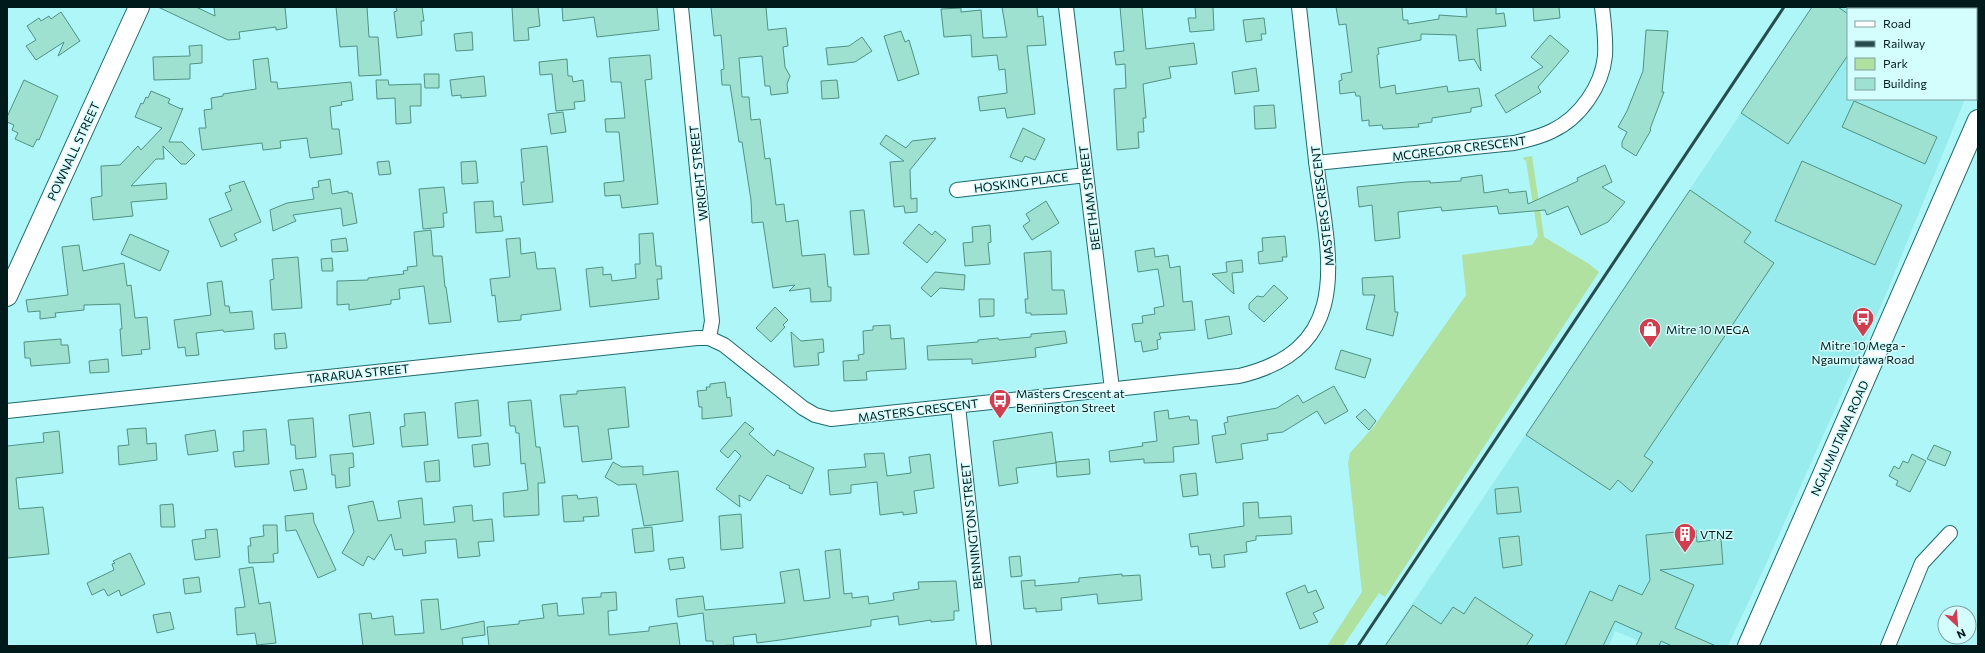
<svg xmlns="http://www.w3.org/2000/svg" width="1985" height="653" font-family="Commissioner,sans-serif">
<rect width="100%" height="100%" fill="#aef6f8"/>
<path fill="#99ecee" d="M1812 7H1978V66L1976 71V9H1848V99H1965L1886 294 1767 562 1728 646H1651L1615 631 1609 646H1384Z"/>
<path fill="#b0e1a1" d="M1532 156 1544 237 1589 264 1599 272 1385 597 1379 593 1343 646H1327L1362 592 1348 463 1350 453 1375 425 1466 295 1462 255 1532 245 1538 236 1526 161 1522 158Z"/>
<path fill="#9ee1d1" stroke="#509284" d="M158 7H196L215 16 214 7H285L287 28 276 30V27L239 32 240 39 228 40Z
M336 7H367L369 37H378L381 75 359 76 357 46 340 47Z
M396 7H422L424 21H421L422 35 397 38 394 12 397 11Z
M512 7H538L540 26 528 28 529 40 514 41Z
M562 7H657L659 30 597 37 594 17 563 21Z
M711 7H766L768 30 786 28 788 46 783 47 785 67 790 76 787 84 788 93 771 95 770 86H765L762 56 739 58 742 97H749L751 120 760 119 765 159 770 158 776 205 784 204 786 222 798 220 802 256 825 254 828 287H831V301L811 302 810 288 789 291 795 285 773 288 763 222 752 223 751 200 742 142H739L730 85H722L721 70 724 69 721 35 714 36Z
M1002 7H1037L1038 17 1043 16 1046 45 1027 46 1035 114 1007 118 1005 108 980 111 978 97 1007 93 1005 69 999 70 997 55 972 57 971 35 944 37 941 9 961 8V12L981 10 983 38 1007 37Z
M1120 7H1142L1146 49 1194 43 1197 64 1169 67 1171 78 1143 84 1146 118H1143L1144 132H1138L1139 148 1117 150 1114 89 1126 88 1125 64 1116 65 1114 52 1124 51Z
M1195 7H1213L1214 30 1190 32 1188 18H1196Z
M1336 7H1402L1403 20H1408V24L1439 19V15L1467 17 1466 7H1496V14L1504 13 1506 26 1477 29 1481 71 1474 59 1459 61 1456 35 1421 34V40L1378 48 1379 54 1377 55 1380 88 1395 85 1396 94 1447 86 1448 92 1479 88 1482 106 1471 108V112L1432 118V122L1418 124 1419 127 1383 129 1382 125 1369 126V120L1362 121 1360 96H1356L1355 92 1340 94 1339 81 1342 80 1341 74 1352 72 1346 24 1339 25Z
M1533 7H1559L1560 18 1534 21Z
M1812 7H1838L1848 14V55L1788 144 1741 113Z
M61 12 80 41 58 56 64 42 36 60 26 46 36 40 27 26 39 18 41 21 49 16 51 19Z
M1264 18 1266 34H1261L1262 40 1246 42 1243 20Z
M1646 30 1668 31 1662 92H1664L1650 129 1651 130 1636 156 1622 147V142L1627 132 1618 127 1627 111 1643 71Z
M901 31 905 42 909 40 919 74 898 81 884 36Z
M472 32 473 50 456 51 454 34Z
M1550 35 1569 51 1538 87 1541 92 1506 113 1495 95 1543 67 1531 57Z
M862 37 872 51 855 62 828 65 826 48 849 46Z
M202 45V63L190 64V79L154 80 153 57 190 56 189 46Z
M650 55 652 79 645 80 658 204 622 208 620 195 605 196 604 183 624 181 619 132H606L605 119 625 118 621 82H611L609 58Z
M268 58 271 82H277L278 89 351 82 353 100 341 102 342 105 330 107 332 129H339L342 154 310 158 307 138 280 141 281 148 263 150 262 143 202 150 199 128H206L204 110 212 109 211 98 223 96V94L256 89 253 60Z
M567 59 568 76H572L573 82 583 80 585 101 574 102 575 109 556 111 552 74 540 75 539 62Z
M1256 68 1259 91 1235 94 1232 72Z
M424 74H439V88H425Z
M484 76 486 96 461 98V95L452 96 450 80Z
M24 80 58 96 39 140 37 139 33 147 15 139 18 133 12 130 14 125 7 122V117Z
M376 80H388L389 85 421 84V106H410L411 123 396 124 395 98 377 99Z
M837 80 839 98 822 99 821 81Z
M151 91 170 99 168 103 181 109 183 108 169 142H182L195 155 186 164H181L163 146 164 159H156L131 186 166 183 167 199 131 202 133 216 93 220 91 198 102 196 101 166 120 165 138 146 141 150 162 128 135 117 141 103 143 104 146 97 148 98Z
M1854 101 1937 137 1925 164 1842 127Z
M1274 105 1276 128 1255 129 1254 106Z
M563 112 566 132 551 134 548 114Z
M1023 128 1045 139 1035 160 1025 156 1022 162 1010 157Z
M886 135 906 148 912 141 936 138 910 170 911 199 917 198V212L905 213 904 206 894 207 890 162 904 161 880 144Z
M547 146 553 202 523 205 521 182H524L521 149Z
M389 161 391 174 379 175 377 162Z
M476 161 478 183 462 184 461 162Z
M1802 161 1902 205 1875 265 1775 221Z
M1605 165 1612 182 1602 187 1625 202 1608 222 1581 235 1568 206 1547 215 1545 210 1499 214 1497 206 1442 211 1441 207 1398 212 1400 238 1375 241 1372 205 1359 207 1357 187 1407 182 1430 181V183L1461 181V178L1482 175 1484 193 1508 189 1509 193 1526 191 1528 204 1578 181 1577 178Z
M330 179 332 194 348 191V193H352L357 223 343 226 341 208 293 215 296 221 273 231 270 210 287 203 314 199 312 188 319 187 318 181Z
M244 181 261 222 234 234 237 240 221 247 209 219 232 210 225 193 231 191 229 186Z
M444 187 447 213H443L444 227 423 229 419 189Z
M1690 190 1751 232 1744 242 1774 263 1644 456 1653 462 1632 492 1618 480 1610 490 1526 435Z
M493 201 494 217 501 216 503 231 476 233 474 202Z
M1046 201 1059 223 1032 240 1023 226 1030 221 1026 214Z
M864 210 869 254 854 255 850 211Z
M919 224 932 235 935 231 946 240 927 263 903 243Z
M990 225 991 242 988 243 990 264 965 266 963 243 973 242 972 227Z
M431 230 433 256H442L445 287H446L451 322 429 324 424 286 399 289 400 299 391 300V304L349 310V304L337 305V281L368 280V278L404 274 403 271 408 270 407 267 417 266 414 232Z
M653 233 656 266H661L662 279H657L659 299 590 307 586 269 603 267V275L611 274 612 281 636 278 635 264H640L639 234Z
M130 234 169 251 160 271 121 254Z
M1285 236 1287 257H1282L1283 261 1259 264 1258 252 1263 251 1262 238Z
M346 238 348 251 332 252 331 240Z
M520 238 521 254 535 252 537 269 555 268 561 310 521 315V320L498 322 495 295 492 296 490 279 510 277 506 239Z
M79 245 83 271 124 263 127 286 131 285 135 318 147 317 150 349 141 350 142 354 122 356 120 329H122L120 304 84 305V310L55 313 56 317 40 319V311L28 312 26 300 68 295 62 247Z
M1154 248 1155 257 1168 255 1170 268 1180 266 1183 302 1192 301 1195 330 1159 333 1161 339 1157 340 1158 349 1143 352 1141 341 1135 342 1132 324 1143 323 1142 316 1155 314 1154 308 1164 306 1158 269 1138 272 1135 251Z
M1051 251 1052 290H1064L1067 314 1031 315V313H1026L1025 299H1028L1024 253Z
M298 257 302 308 272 310 270 280 274 279 272 259Z
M332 258 333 271H322L321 259Z
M1242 260 1243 272 1232 273 1234 294 1212 274 1227 272 1226 262Z
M935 272 965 275 964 290 940 288 931 297 921 288Z
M1393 276 1395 312H1398L1393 336 1366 329 1375 295H1363L1362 278Z
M222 281 225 306H229L230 313 252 311 254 329 224 332 223 330 196 333 199 355 186 356 185 347 178 348 174 320 211 315 207 283Z
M1274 285 1288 298 1264 322 1249 309V304L1257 296 1263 297Z
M979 299H994V316L980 317Z
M775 307 788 320 783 325 785 327 771 342 756 328Z
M1229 316 1232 334 1208 339 1205 320Z
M890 325 891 339 904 338 906 369 870 371 866 372 867 380 844 381 843 361 859 360 858 355 864 354 863 331 873 330V326Z
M1065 331 1067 343 1035 348 1036 357 972 364V359L928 360 927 346 978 342V340L998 338 999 340 1031 337V334Z
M791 332 801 341 823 339 824 352 818 353 819 365 794 367Z
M285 333 287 348 275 349 274 334Z
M61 339V345H68L70 363 31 366 30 358H25L24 342Z
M1341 350 1371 359 1365 378 1335 369Z
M108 359 109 372 90 373 89 361Z
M725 382 727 398 730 397 732 416 702 419V407H699L697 391 707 390 706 387H710V384Z
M1334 386 1348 411 1325 424 1317 411 1283 432 1267 434 1268 440 1241 444 1243 459 1216 463 1212 436 1226 434 1224 423 1228 422 1227 417 1277 408 1298 395 1303 403Z
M625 387 629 427 608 429 612 459 582 462 578 426 564 427 560 395 577 394V391Z
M478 400 481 436 458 438 455 403Z
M531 400 536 447H540L545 483H538L539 515 504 517 503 493 528 490 525 463 521 464 519 433H516L515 426H510L508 402Z
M1365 409 1376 421 1369 430 1356 417Z
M1168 410 1169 419 1189 416 1190 420H1197L1199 444 1173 447 1174 462 1144 463V459L1110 462 1109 451 1143 446 1142 443 1157 441 1154 412Z
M370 412 374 444 353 447 349 415Z
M425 412 428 445 402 447 400 427 405 426 404 414Z
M313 418 316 457 296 459 295 445H291L288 420Z
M745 422 754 429 749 434 774 456 777 450 814 468 802 494 789 488 790 486 767 475 750 501 739 495 740 507 716 489 741 456 735 450 728 458 720 451Z
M146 428 147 444 156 443 157 460 119 465 118 446 129 445 127 429Z
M266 429 269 464 235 467 233 452 244 451 243 431Z
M215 430 218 451 188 455 185 435Z
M59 431 63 473 16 478 19 509 43 507 49 554 7 558V446L44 442 43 433Z
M1052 432 1056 463 1016 468 1018 483 999 486 993 441Z
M488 443 490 465 474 467 472 445Z
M1934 445 1951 452 1945 466 1927 459Z
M353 453 354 467 349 468 350 486 336 488 335 475H332L330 455Z
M884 453 887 476 911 473 909 457 930 454 934 488 914 491 917 513 903 515V512L880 515 877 482 851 485V493L830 495 828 470 866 467 864 454Z
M1912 454 1926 461 1910 492 1896 485 1898 481 1889 476 1894 466 1899 469 1903 461 1908 463Z
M1089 459 1090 474 1057 477 1056 462Z
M439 460 440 481 426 482 424 462Z
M613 462 622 467 643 466V475L678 471 683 521 644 526 636 484 618 485 605 477Z
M303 469 307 489 294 491 290 471Z
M1196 473 1198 495 1183 497 1180 475Z
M1518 487 1521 512 1497 514 1495 489Z
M577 495 578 499 597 497 599 516 583 517 584 521 564 522 562 496Z
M422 498 424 525 455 522 453 507 472 505 473 521 492 519 494 541 478 542 480 556 458 558 456 539 425 541 426 553 403 556 402 549 395 550 391 534 374 560 368 556 363 566 342 553 354 532 348 506 373 501 378 521 401 518 398 501Z
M1258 502 1259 518 1291 516 1292 534 1256 536V540L1246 542 1247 552 1224 555 1225 567 1212 568 1210 554 1199 555 1198 546 1191 547 1189 534 1244 526 1243 503Z
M173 504 175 527H161L160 505Z
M313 513 314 522 336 570 318 578 296 530 286 531 285 516Z
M741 514 743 548 721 550 719 516Z
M263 525H277L278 553 273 554 274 562 249 563 248 546H251L250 538 264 536Z
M652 527 654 551 635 553 632 529Z
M217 529 220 557 195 560 192 540 206 538 205 530Z
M1696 530 1697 542 1721 539 1723 564 1660 570 1694 585 1675 628 1716 646H1672L1661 641 1659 646H1636L1642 633 1615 621 1603 646H1565L1590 591 1612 601 1619 585 1642 595 1650 580 1646 535Z
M1519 536 1522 565 1503 568 1499 538Z
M840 549 844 594 852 593V598L868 596 869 604 894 600 893 593 919 589 918 582 956 581 959 611H954V620L931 622V620L899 625 898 616 871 620V626L780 640 757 643 756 634 733 637 734 645 713 646V641H706L703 613 678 617 676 599 703 596 705 610 785 603 780 572 799 569 804 601 830 598 825 551Z
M130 553 145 584 121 596 119 590 108 596 104 589 92 595 87 583 114 570 112 564 115 563 113 561Z
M1020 556 1022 576 1011 577 1009 557Z
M683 557 685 568 670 570 668 559Z
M253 567 259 604 270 602 276 643 257 645 255 633 237 635 235 608 245 607 239 569Z
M1122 574V576L1140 575 1142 600 1098 604 1097 594 1061 598 1062 610 1036 612V608L1024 609 1021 581 1035 580V586L1079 582V578Z
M199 577 201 592 185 594 183 579Z
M1305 585 1308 593 1316 590 1324 608 1313 613 1318 622 1300 629 1286 593Z
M616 592 617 610 608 611 609 635 649 631V627L677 623 680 646H489L487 627 519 624V621L544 618 542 605 557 603 558 616 584 614 582 598 601 597V593Z
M1475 597 1533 635 1526 646H1385L1413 605 1441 624 1453 607 1464 614Z
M438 599 441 630 484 621 485 635 462 638 463 646H363L359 614 371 613 372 619 393 616 395 635 424 633 421 600Z
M170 612 174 629 157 633 153 615Z"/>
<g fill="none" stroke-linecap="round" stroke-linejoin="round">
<g stroke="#1f6a6d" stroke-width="16">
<path id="street" d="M681 7 712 321 709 338
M1066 7 1112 389
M1316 163 1514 143C1527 140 1540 137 1552 131 1580 118 1602 86 1605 56 1606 40 1604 23 1602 7
M957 190 1086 175
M958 406 984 646
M7 411 697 338H709L724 345 803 408 815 415 831 419 1239 376C1359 348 1327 251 1316 161 1310 110 1305 58 1299 7
M1888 646 1922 563 1950 533"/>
</g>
<g stroke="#1f6a6d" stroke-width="22">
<path id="secondary" d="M7 296 139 7
M1748 646 1978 120"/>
</g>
<use href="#street" stroke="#fff" stroke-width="14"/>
<use href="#secondary" stroke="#fff" stroke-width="20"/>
<path stroke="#284c4e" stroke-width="3" d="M1358 646 1784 7"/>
</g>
<defs>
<g id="bus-pin" transform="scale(1.15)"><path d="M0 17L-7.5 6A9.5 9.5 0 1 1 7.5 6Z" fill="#cf3f50" stroke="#d4fdfe"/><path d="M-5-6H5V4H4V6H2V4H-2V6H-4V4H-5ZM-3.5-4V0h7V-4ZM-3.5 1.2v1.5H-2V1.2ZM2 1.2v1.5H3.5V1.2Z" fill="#fff"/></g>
<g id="shop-pin" transform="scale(1.15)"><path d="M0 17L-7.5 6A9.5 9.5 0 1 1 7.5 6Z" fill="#cf3f50" stroke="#d4fdfe"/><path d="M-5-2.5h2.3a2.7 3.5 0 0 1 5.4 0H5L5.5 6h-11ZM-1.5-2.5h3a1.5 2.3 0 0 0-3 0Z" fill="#fff"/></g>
<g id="building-pin" transform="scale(1.15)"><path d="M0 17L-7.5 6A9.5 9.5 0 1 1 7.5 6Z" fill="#cf3f50" stroke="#d4fdfe"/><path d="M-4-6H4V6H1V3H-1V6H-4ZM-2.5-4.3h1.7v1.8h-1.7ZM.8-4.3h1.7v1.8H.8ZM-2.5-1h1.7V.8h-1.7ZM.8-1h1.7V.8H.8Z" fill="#fff"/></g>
</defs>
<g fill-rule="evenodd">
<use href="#bus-pin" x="1863" y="318"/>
<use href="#shop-pin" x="1650" y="329"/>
<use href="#bus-pin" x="1000" y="400"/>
<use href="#building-pin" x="1685" y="534"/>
</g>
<g text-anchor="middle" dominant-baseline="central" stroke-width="3" stroke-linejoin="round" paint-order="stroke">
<g font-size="12" fill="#001a1b" stroke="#d4fdfe">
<text transform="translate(1459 148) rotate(-7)">MCGREGOR CRESCENT</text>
<text transform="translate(73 151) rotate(-65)">POWNALL STREET</text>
<text transform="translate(698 173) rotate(-96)">WRIGHT STREET</text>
<text transform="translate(1021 182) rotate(-7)">HOSKING PLACE</text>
<text transform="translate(1089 198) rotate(-97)">BEETHAM STREET</text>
<text transform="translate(1322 206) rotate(-97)">MASTERS CRESCENT</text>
<text transform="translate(358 373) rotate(-6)">TARARUA STREET</text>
<text transform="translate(918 410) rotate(-7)">MASTERS CRESCENT</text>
<text transform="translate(1839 438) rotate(-66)">NGAUMUTAWA ROAD</text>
<text transform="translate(971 526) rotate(-96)">BENNINGTON STREET</text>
</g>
<g font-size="12" fill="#001a1b" stroke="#d4fdfe" text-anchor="start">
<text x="1666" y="329">Mitre 10 MEGA</text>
<text x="1863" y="345" text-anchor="middle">Mitre 10 Mega -<tspan x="1863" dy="14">Ngaumutawa Road</tspan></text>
<text x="1016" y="393">Masters Crescent at<tspan x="1016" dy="14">Bennington Street</tspan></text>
<text x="1700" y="534">VTNZ</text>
</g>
</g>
<rect width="1985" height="653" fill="none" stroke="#001a1b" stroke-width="16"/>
<rect x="1847" y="8" width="130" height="92" fill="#d4fdfe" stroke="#7fa2a3"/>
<rect x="1855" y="21" width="20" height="6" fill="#ffffff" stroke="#7fa2a3"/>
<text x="1883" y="28" font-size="12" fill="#001a1b">Road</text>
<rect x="1855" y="41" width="20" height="6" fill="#284c4e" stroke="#7fa2a3"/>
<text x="1883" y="48" font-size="12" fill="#001a1b">Railway</text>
<rect x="1855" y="58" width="20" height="12" fill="#b0e1a1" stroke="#7fa2a3"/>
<text x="1883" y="68" font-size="12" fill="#001a1b">Park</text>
<rect x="1855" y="78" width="20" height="12" fill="#9ee1d1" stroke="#7fa2a3"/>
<text x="1883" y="88" font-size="12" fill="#001a1b">Building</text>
<g transform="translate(1957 625) rotate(154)"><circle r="19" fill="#d4fdfe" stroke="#7fa2a3"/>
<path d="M0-3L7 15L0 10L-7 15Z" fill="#cf3f50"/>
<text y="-6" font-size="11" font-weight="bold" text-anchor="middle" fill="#001a1b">N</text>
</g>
</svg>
